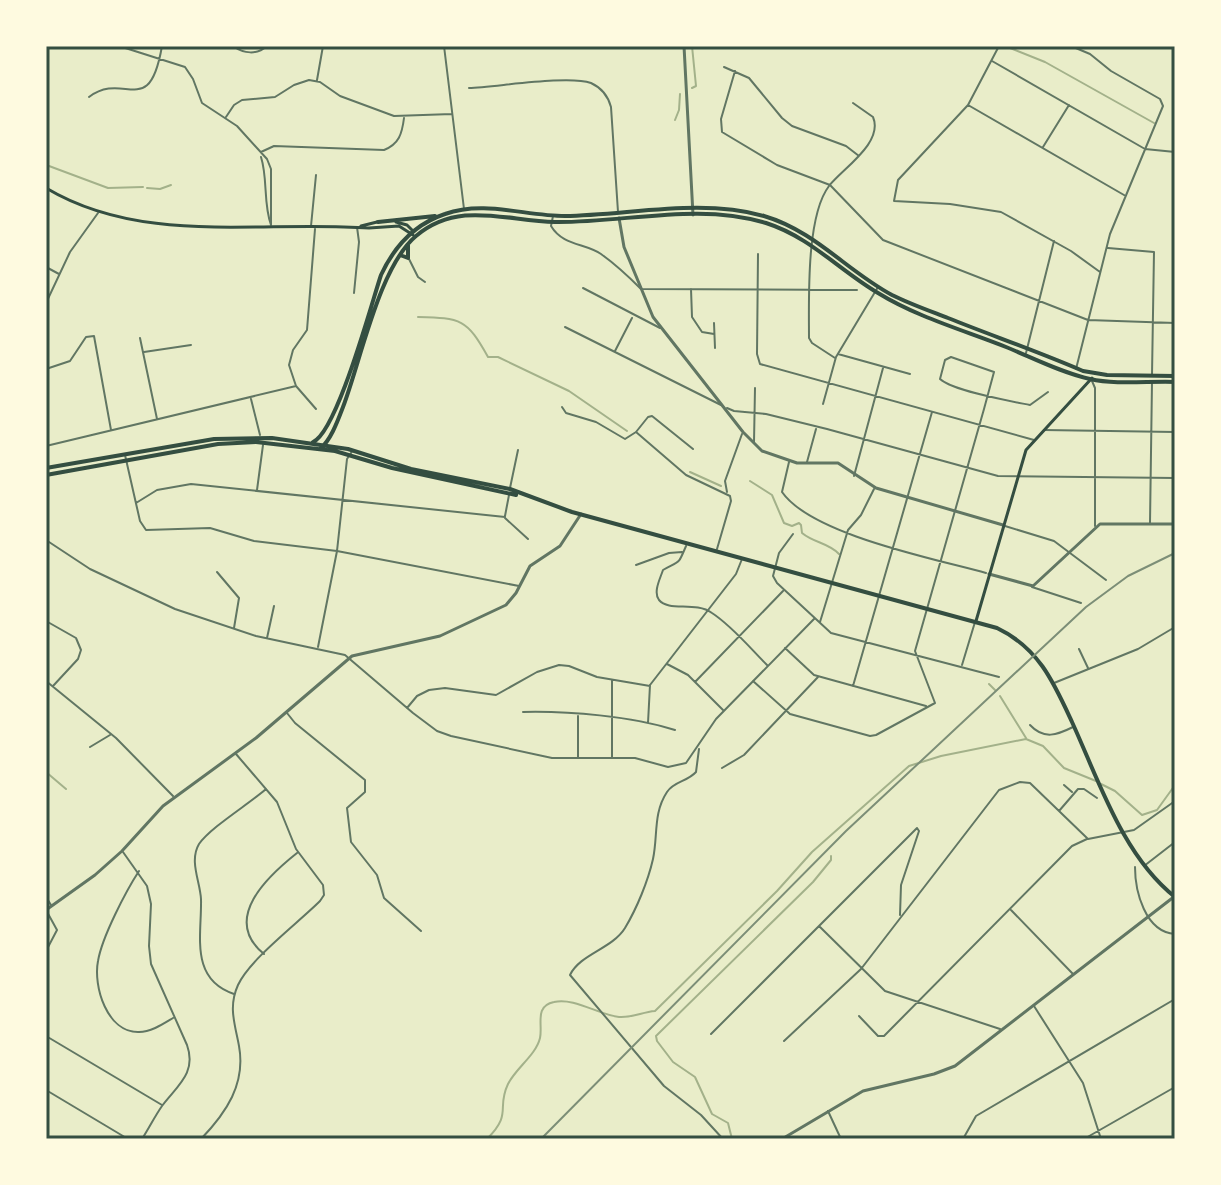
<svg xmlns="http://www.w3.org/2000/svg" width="1221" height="1185" font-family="'Open Sans',sans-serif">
<rect width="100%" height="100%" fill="#e9edc9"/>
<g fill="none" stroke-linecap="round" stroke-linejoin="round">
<path stroke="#a3b18a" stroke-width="2" d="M692 46 696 86 692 88
M1005 46 1045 62 1154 123
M675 120 679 110 680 94
M49 166 108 188 143 187
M147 188 160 189 171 185
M418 317C461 318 467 319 488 357H498L569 391 627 431
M690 472 721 486
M750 481 772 495 784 523 792 526 799 523 801 525 802 533C814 543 829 543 839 554
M989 684 995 690
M1000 696 1026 738
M46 772 66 789
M1101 784 1115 791 1142 815 1157 810 1175 785
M487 1139C513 1113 496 1109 508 1084 516 1068 536 1055 540 1038 543 1025 534 1006 554 1002 574 997 599 1015 619 1017 633 1018 642 1012 655 1011L777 891 812 852 909 766 941 756 1026 739 1043 746 1064 768 1096 781
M732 1139 728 1123 712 1114 695 1077 673 1062 657 1041 656 1036 813 882 831 860V856"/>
<path stroke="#617663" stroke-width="2" d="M119 46 185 67 193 79 202 103 237 126 267 159 271 169V225
M233 46C244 54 257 55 267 46
M444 46 464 209
M999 46 968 105 898 180 894 201 950 204 1001 212 1071 251 1100 272
M1071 46 1090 54 1111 71 1160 99 1163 106 1110 234 1076 369
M992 61 1145 149 1175 152
M724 67 749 78 782 118 792 126 846 146 859 156
M735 71 721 119 722 132 777 165 830 185 883 240 1088 320 1175 323
M317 80 323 46
M469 88C497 87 568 75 591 83 602 88 608 96 611 107L618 212
M89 97C125 70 149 121 162 46
M968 105 1124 195
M226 117 234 105 242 100 275 97 294 85 309 80 320 82 340 96 394 116 452 114
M1043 147 1069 105
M261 152 274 146 384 150C399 144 402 134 404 118
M261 157C268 179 263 203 271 225
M553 216 551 226C563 246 585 243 601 254 615 264 629 277 641 289L857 290
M311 226 316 175
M315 229 307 330 293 350 289 365 296 386 316 409
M1108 248 1154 252 1152 375
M758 254 757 354 760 364 1034 440
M409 259 418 277 425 282
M46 267 59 274
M583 288 660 328
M691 289 692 317 702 332 714 334
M354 293 359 242 357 227
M46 303 70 252 98 213
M714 323 715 348
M565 327 721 405
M140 338 157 419
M615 351 632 318
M144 352 191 345
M1026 353 1054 241
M838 354 910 374
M835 358 812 343 809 338C809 300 806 216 829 186 842 169 884 143 873 117L853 103
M46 369 70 361 86 337 94 336 111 430
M1092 381 1095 388V526
M251 399 260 435
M823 404 836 357 878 287
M562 407 566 413 596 422 625 439 636 432 648 417 652 416 693 449
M727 408 734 411 766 414 827 429 998 476 1175 478
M1044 430 1175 432
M636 432 686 475 730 496 731 501 717 549
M754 442 755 388
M46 446 296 386
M125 455 140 521 146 530 210 528 254 541 337 551 519 586
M789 462 782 492C812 535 936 559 986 573
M807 462 816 429
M854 476 883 368
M510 488 518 450
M257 490 263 445
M727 492 725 481 742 434
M136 503 157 490 191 484 505 517
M505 516 509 495
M505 518 528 539
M1150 523 1152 382
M1005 526 1054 541 1106 580
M793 534 779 553 773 576 777 583 831 633 999 677
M46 540 90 569 175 609 256 636 345 655 413 713 437 731 451 736 552 758H635L668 767 686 763 716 719 814 619
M686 546C678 565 681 560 663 570 660 579 653 592 659 600 669 612 695 601 712 613 732 626 750 648 767 665
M636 565 669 553 682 552
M217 572 239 598 234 628
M1032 587 1081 603
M46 621 76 638 81 650 78 659 53 686
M820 622 848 530 861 515 874 489
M267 638 274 606
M318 647 337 551 347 459 353 450
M785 648 814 675 926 706
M1079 649 1088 668
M667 664 688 675 723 710
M962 665 975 622
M46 681 116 738 173 796
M612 681V758
M753 681 790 714 870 736 876 735 935 703 915 651 984 409 994 372 951 357 945 360 940 379C953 391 1010 401 1030 405L1048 392
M695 682 783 591
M1054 683 1138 649 1175 627
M853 686 932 412
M407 708 417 696 429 690 445 688 496 695 537 672 559 665 569 666 597 677 650 686
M523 712C569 711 631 716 675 730
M287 713 295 723 365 780V792L347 808 351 842 377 875 384 898 421 931
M648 723 650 685 736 574 742 559
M1030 725C1044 740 1057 735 1073 727
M90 747 110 735
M699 749 696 772C687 782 674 781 667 792 653 813 658 836 653 859 648 881 637 908 625 928 612 949 580 954 570 975L664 1086 701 1115 723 1139
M578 757V716
M722 768 744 755 818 677
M1064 785 1072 792
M1059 811 1078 789H1084L1097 798
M123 852 147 886 151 904 149 946 151 964 187 1045C197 1073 177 1086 162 1106 155 1116 149 1128 142 1139
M1144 866 1175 842
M1135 867C1135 891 1145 932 1175 934
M139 871C126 891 102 937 98 961 93 986 107 1033 139 1032 151 1032 163 1024 173 1018
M46 897 51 905
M1011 910 1073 974
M819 926 885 991 1000 1029
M46 951 57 930 46 910
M264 954C221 919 268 876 297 853
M234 994C189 979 202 934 201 899 200 881 189 861 199 844 211 827 249 804 266 789
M1034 1006 1083 1083 1101 1139
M859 1016 878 1036H884L1072 846 1087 839
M711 1034 917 828 919 831 901 885 900 915
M46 1036 162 1105
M784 1041 861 969 999 790 1020 782 1030 783 1088 839 1134 830 1175 801
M46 1090 128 1139
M828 1111 841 1139
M201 1139C226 1113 246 1084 239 1046 235 1024 228 1007 238 985 250 959 298 923 320 901L324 895 323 885 296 849 277 802 236 754
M963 1139 976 1116 1175 999
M1084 1139 1175 1087"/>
<path stroke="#617663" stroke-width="3" d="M684 46 693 215
M619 218 624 247 653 317 743 432 762 451 797 463H838L876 488 1003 525
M989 574 1033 586 1100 524H1175
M46 910 95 875 122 851 163 806 256 738 352 656 440 636 506 605 516 593 530 566 560 546 581 514
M782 1139 863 1091 934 1074 955 1066 1175 896"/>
<path stroke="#344e41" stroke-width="3" d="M46 188C143 246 261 220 369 228L399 226 413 235
M396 222 407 225 413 231
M361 226 377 222
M976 621 1026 450 1092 378"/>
<path stroke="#344e41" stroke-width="4" d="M378 222 435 216
M400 255 408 258V245
M313 442C337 432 371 305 381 275 394 247 415 224 445 214 484 200 525 216 565 216 630 215 701 198 764 216 815 231 847 271 892 295 910 304 930 311 948 318 993 336 1039 352 1083 371L1107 375 1175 376
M320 449C331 440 338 420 343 407 361 360 379 267 416 236 459 200 506 221 555 222 624 223 698 202 766 223 810 237 839 270 878 293 917 317 963 330 1006 347 1033 358 1062 373 1090 379 1116 385 1148 381 1175 382
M46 468 214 439 272 438 348 449 411 469 510 489 572 512 997 628C1039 648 1054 683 1072 722 1099 781 1123 856 1175 897
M46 475 218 444 256 442 335 451 392 468 516 495"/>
<path stroke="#7c8e77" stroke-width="2" d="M541 1139 846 831 1086 607 1128 576 1175 553"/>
</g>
<rect width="1221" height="1185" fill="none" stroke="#fefae0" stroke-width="96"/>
<rect x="48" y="48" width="1125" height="1089" fill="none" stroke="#344e41" stroke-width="3"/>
</svg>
